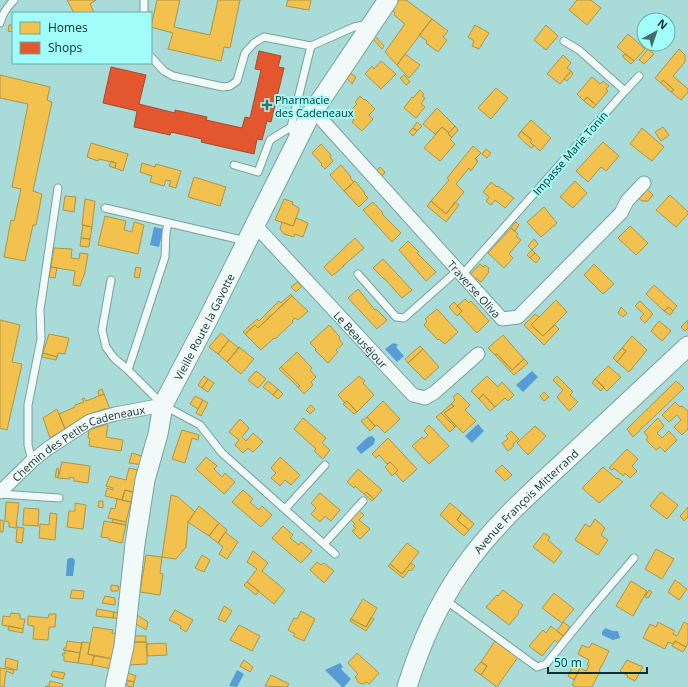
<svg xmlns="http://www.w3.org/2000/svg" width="688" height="687" font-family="'Open Sans',sans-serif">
<rect width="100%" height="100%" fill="#a9dbd9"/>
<path fill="#569dd7" d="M154 227 163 229 159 247 150 245Z
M393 343 394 344 395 343 398 345 396 347 404 356 397 362 385 349Z
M532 371 538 377 523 392 516 385Z
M478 424 484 431 472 443 465 436Z
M372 436 375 439 374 444 361 454 356 448 368 437Z
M69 558H73L75 561 73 576H66L67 560Z
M605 628 613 631H618L620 638 613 640 602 635V632Z
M340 663 343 667 341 669 351 679 344 687H342L325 670Z
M237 670 244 674 237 687 229 686Z"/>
<path fill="#f2c14e" stroke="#ac9645" d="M67 0H96L90 4 94 13H74Z
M157 0H180L174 27 210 35 218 0H240L230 48 224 47 221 61 168 49 173 33 151 27Z
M288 0H311L309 10 286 6Z
M399 0H406L432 19 397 65 385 52 405 24 394 15 395 13 392 10Z
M577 0H591L601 8 587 25 569 10Z
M432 19 448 31 443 37 447 40 438 52 426 43 427 41 419 35Z
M9 25H13V32L8 31Z
M475 25 489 33 479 49 472 46 474 41 468 37Z
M546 25 558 36 546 50 534 40Z
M628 34 645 49 634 61 617 47Z
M374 35 384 46 382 49 372 38Z
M648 49 654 54 644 64 639 60Z
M679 49 685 55V62L673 76 688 89V92L681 100 671 92 674 90 663 80 661 83 655 78Z
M405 54 420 65 409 78 397 65Z
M625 54 634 61 631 64 622 56Z
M563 55 571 63 567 68 571 71 560 84 547 74Z
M381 61 396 74 381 89 365 74 372 66 374 69Z
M571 71 573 74 567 81 564 79Z
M349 72 356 77 352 84 346 77Z
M0 75 50 87 47 100 52 102 33 191 42 194 36 225H33L25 261 4 257 11 220 14 221 21 189 12 187 28 104 0 98Z
M404 75 410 82 406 85 400 78Z
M592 77 600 84 603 81 609 86 606 89 608 91 596 105 587 97 584 101 577 94Z
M663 80 674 90 671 92 661 83Z
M496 88 508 98 491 119 478 108Z
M420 90 424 94 422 96 425 98 421 104 425 107 416 118 404 108 412 97 413 98Z
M360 96 364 100 365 99 375 109 369 115 373 119 362 131 352 122 354 120 347 114 357 104 355 102Z
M587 97 596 105 593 108 584 101Z
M437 108 455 126 449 133 442 127 435 134 423 124Z
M531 120 551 138 540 151 530 142 532 140 521 131Z
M417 122 422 126 417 131 413 128Z
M455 126 458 130 452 137 448 134Z
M442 127 449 133 448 134 452 137 450 139 455 144 440 161 424 148Z
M663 127 669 135 661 141 655 132Z
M413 128 417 131 413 136 409 132Z
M642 128 664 147 652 161 630 144Z
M521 131 532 140 530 142 534 146 531 148 518 136Z
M603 142 619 156 606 171 601 167 588 182 576 171Z
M91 143 128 154 123 171 115 168 116 163 99 159 98 161 87 157Z
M321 144 331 155 330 157 333 161 325 169 321 165 322 164 312 153Z
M473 146 481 153 475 159 478 161 471 171 469 168 456 184 464 192 446 214 431 201 449 180 447 178Z
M486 149 491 153 487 158 482 154Z
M111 161 116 163 115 168 109 166Z
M142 163 155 167 156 164 181 171 176 188 169 186 171 181 166 180 164 186 150 182 152 176 140 172Z
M341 165 351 177 350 178 354 182 344 191 330 175Z
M380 167 385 172 380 179 375 173Z
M194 177 226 187 220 206 188 197Z
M355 181 365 193 364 194 368 198 359 207 344 191Z
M575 181 587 193 573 208 560 197Z
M491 182 497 187 498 186 514 198 505 208 495 200 491 205 486 201 489 197 483 192Z
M646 188 653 195 648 201H642L637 197Z
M670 195 688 212V214L676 227 656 210Z
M65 196 76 197 74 212 63 210Z
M85 199 95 201 92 227 82 225Z
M284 199 293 202 292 204 299 208V210L293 226 275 220Z
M431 201 446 214 455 202 459 205 446 222 427 206Z
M373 202 383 213 382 214 401 233 392 242 363 210Z
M544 207 557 223 541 237 527 222Z
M105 216 126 221 124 230 132 232 134 222 144 225 138 254 98 245Z
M296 218 308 223 303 237 295 234 294 237 284 234 280 229 282 222 293 226Z
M516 222 519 225 515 231 511 228Z
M83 225 92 227 90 239 81 238Z
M630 226 648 243 636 255 618 238Z
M511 228 518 234 516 236 521 240 509 254 513 258 504 268 488 253Z
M81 238 90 239 89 247 80 246Z
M355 238 364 248 343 266H344L332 276 324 267Z
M534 239 538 244 532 250 528 246Z
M408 241 419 252 417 253 436 272 426 281 399 250Z
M54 248 72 249 71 258 79 259 80 253 88 254 85 272 80 286 73 285 75 271 51 267Z
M532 250 535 253 530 258 527 255Z
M535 253 540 258 536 263 530 258Z
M383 259 412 290 402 298 384 278V279L373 268Z
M480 264 483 267 485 265 489 268 488 271 489 272 481 282 476 278 472 281 468 277Z
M594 264 614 284 603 294 584 275Z
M51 267 57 268 55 278 49 277Z
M136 267 141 268 139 278 134 277Z
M297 282 302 286 296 292 291 287Z
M654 285 677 306 673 311 669 307 664 311 646 294Z
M358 289 375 310 376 309 387 320 377 329 348 298Z
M291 294 292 296 258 328 255 325 245 334 243 332 257 319 259 321 279 301 281 303Z
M292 296 308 311 298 320 295 318 292 321 293 322 275 339 274 338 261 350 245 334 255 325 258 328Z
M465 299 469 303 471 301 489 321 477 333 459 314 462 311 457 306Z
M556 300 567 312 543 336 531 325Z
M640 301 653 314 645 323 640 318 644 314 635 306Z
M454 302 462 311 457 316 449 307Z
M621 307 627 313 623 317 618 313Z
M669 307 673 311 670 315 664 311Z
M437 309 458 332 445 344 439 339 438 340 424 325 427 321 425 319Z
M535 314 539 317 531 325 543 336 555 325 559 329 544 345 524 325Z
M0 320 20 325 12 362 22 364 7 430 0 428Z
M688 320V328L685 331 681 327Z
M659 321 671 331 662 341 651 331Z
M329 325 340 337 339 339 343 344 336 350 338 352 328 363 315 350 316 349 310 343Z
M221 333 229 340 218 354 209 347Z
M49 334 69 338 65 354 58 353 57 357 43 353Z
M503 335 524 359 512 370 497 354 495 355 488 348Z
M632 336 647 350 629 372 617 362 626 351 622 348Z
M229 340 239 348 227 362 218 354Z
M420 346 423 349 408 363 405 359Z
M239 347 254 359 241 374 227 362Z
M622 348 626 351 617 362 613 358Z
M423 349 439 367 425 380 408 363Z
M297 352 312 368 310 370 316 377 311 382 313 385 304 394 298 387 300 386 281 367Z
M43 353 57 357 56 360 42 357Z
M497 354 512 370 524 359 528 363 514 375 495 355Z
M608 366 621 377 607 391 595 379Z
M281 367 300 386 298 387 279 369Z
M256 371 266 379 258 388 248 380Z
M204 376 208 379 202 388 198 385Z
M359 376 365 381 363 383 374 395 357 412 347 401 345 403 338 395Z
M487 376 498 387 502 382 514 395 508 401 505 398 495 407 483 394 479 399 471 391Z
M557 376 573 392 570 395 578 402 569 411 557 397 563 390 553 380Z
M208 379 214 383 208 392 202 388Z
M595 379 604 387 601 391 592 383Z
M268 381 278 389 273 395 263 387Z
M676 381 684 388 633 437 627 429Z
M102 389 104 394 99 396 98 391Z
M278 389 283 394 278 399 273 395Z
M544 392 549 397 544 401 540 396Z
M458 393 470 405 465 410 476 421 463 433 444 413 454 406 451 404 455 400 453 397Z
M104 394 110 409H104L83 417 65 429 59 414 75 407V405L84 402 82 399 84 398 86 401Z
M483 394 495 407 490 411 479 399Z
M195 396 203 400 198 409 190 404Z
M203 400 208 403 201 416 196 413Z
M347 401 357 412 354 414 343 404Z
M383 401 400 419 385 433 377 425 375 426 367 417Z
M675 402 680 407 682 406 688 411V429L682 435 674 427 681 420 677 415 669 422 662 415Z
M451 404 454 406 444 413 456 426 455 427 441 413Z
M311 405 315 409 310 414 306 410Z
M57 409 65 429 50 438 43 418Z
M441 413 455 427 450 432 436 417Z
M367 417 375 426 370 431 361 421Z
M303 418 326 438 322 443 330 450 323 459 314 451 316 449 294 429Z
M658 418 664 426 657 433 662 438 669 431 677 440 665 452 660 447 656 450 646 440 648 437 644 432Z
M240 419 249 428 242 437 246 441 253 433 263 442 253 452 248 448 243 453 235 445 239 440 229 432Z
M104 425H108L106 437 123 440 121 451 89 446 90 439 88 438 89 430Z
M429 425 449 446 429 464 412 446 422 437 424 439 428 435 424 431Z
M535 426 546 436 528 455 517 443Z
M182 430 199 435 198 440 192 438 185 463 172 459Z
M511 431 519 439 513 444 514 446 508 451 502 443 508 439 506 436Z
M388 438 417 469 403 482 395 473 398 470 390 462 387 464 379 455 376 458 372 454Z
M627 449 638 459 632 466 637 471 630 478 625 473 623 476 614 468 612 470 609 468Z
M132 453 145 457 143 465 129 463Z
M206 457 217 466 214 469 222 477 225 473 235 482 224 494 196 469Z
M280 457 300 475 291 485 285 480 280 486 271 478 276 473 271 468Z
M62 462 90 466 88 483 74 481V478L70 477V479L58 478Z
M390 462 398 470 392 476 385 467Z
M502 465 512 475 505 481 495 471Z
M603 467 617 479 618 478 623 482 599 503 582 488Z
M57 468 59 469 58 478 55 477Z
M129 468 138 470 133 492 125 490 122 500 105 496 107 488 113 490V488L106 486 110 476 126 480Z
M358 469 382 490 374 499 366 492 364 494 355 486 354 488 347 482Z
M125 490 133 492 131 502 122 500Z
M243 490 253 499 250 502 259 510 262 506 272 515 261 527 232 502Z
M366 492 374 499 372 501 364 494Z
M661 492 678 505 667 519 650 506Z
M320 493 340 510 331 521 325 516 320 522 311 514 316 508 311 503Z
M171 495 178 497 195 512 188 522 186 547 176 559 162 557Z
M117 499 131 502 126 522 108 518 111 508 115 509Z
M99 501H103V508L98 507Z
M6 502 19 503 16 528 9 527V522L5 521Z
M75 503 86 505 83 529 67 527 69 511H75Z
M450 503 462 513 457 520 469 530 464 536 440 515Z
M199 506 219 523 209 536 188 522Z
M688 507V517L684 521 680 516Z
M24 508 39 509 38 526 23 525Z
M358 510 364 515 359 520 370 529 360 539 352 531 356 528 353 526 355 524 350 519Z
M50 513 57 514 55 540 39 538 40 524 49 525Z
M462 513 474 524 469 530 457 520Z
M113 519 126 522V525L112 522Z
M595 519 605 528 601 535 608 540 598 555 575 540 585 524 590 527Z
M0 520 4 521 3 532H0Z
M104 521 126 525 122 543 109 540V538L101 537Z
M219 523 227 530 218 543 209 536Z
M283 526 293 535 290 538 299 545 301 542 312 551 301 563 272 538Z
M17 527 24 528 22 543 16 542Z
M225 532 238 542 227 559 219 554 223 547 218 543Z
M544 533 550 537 548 540 562 552 554 563 533 547Z
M407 543 419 552 402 574 390 564Z
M656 549 674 559 662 579 645 569Z
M253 551 268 563 262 571 285 590 274 604 247 582 257 569 247 562Z
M146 555 162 557 160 573 163 574 160 595 140 592Z
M202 555 210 560 204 572 195 568Z
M317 562 321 565 324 563 334 571 324 583 310 570Z
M411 563 415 566 411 571 409 570 403 578 388 566 390 564 402 574Z
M675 580 687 589 679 600 668 592Z
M631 581 647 591 633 616 616 606Z
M247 582 259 591 256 595 244 585Z
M111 585 119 586 118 591H111Z
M72 590 84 591 83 599 70 598Z
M503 590 523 605 518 612 519 613 509 625 486 607 497 595 498 596Z
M649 590 652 592 648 598 645 597Z
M554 593 574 609 562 623 542 608Z
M105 596 115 598V605L102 603Z
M363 599 377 608 366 627 351 619Z
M224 606 232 611 225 622 218 619Z
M97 609 114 612 113 618 96 616Z
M175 610 193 620 186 632 180 628 181 626 169 620Z
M301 611 315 619 304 641 293 636 295 634 288 630 294 618 297 619Z
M114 612 120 613V619L113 618Z
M11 613 20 614V619H25L23 629 2 625 3 616 10 617Z
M134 613 148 622 146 630 133 622Z
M49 614H56L55 627H49L48 640 33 639 34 626 28 625V616L48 618Z
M371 617 374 619 366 631 350 621 351 619 366 627Z
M563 622 570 627 563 636 557 631Z
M658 622 675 631 673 634 677 636 684 622 688 624V643L686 647 675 641 673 644 668 642 665 649 643 638 650 624 656 627Z
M239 625 260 636 252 651 230 640Z
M9 626 23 629V633L8 630Z
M551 626 563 636 558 643 555 640 542 656 529 646 543 630 546 633Z
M93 627 113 630 112 633 119 634 114 659 88 654Z
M134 636H146V642H134Z
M67 641 82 643 80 653 63 650 64 648H66Z
M495 641 518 657 497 687 481 675 487 666 481 662Z
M675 641 686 647 683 652 672 646Z
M82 642 90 643 88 654 94 656 92 665 78 663Z
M131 642H147V664L128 665Z
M166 643 167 655 147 656 146 644Z
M592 643 609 651 602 666H601L599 671H600L592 687H577L572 685 580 668 586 671 589 666 587 665 589 660 578 654 582 645 589 648Z
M65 650 80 653 78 663 64 661V656L62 655 63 653 65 654Z
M357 653 379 673 369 684 367 682 363 684 359 683 355 677 358 674 348 663Z
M94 656 114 659 112 669 92 665Z
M6 658 18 661 17 670 5 667Z
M244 660 253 667 250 672 240 666Z
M627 660 643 667 635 681 627 677 628 676 620 671Z
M481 662 487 666 481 675 474 670Z
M573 665 580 668 574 680 568 676Z
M0 668 14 670 13 674 6 671 4 687H0Z
M53 671 65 673 63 679 51 676Z
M126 672 136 676 134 682 125 680Z
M271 675 289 684 287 687 265 686Z
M125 680 134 682 133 687 127 686V683L124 682Z
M50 681 63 684 62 687H45L46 686H49Z"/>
<path fill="#e4572e" stroke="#a24c2f" d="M259 51 281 56 278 67 284 68 271 122 267 121 262 140 257 139 254 154 201 142 202 139 171 132 170 135 134 127 137 111 103 103 111 67 146 75 139 104 175 113V110L207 117 206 120 242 128 245 117 250 118 261 70 255 69Z"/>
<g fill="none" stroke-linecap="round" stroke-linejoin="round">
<g stroke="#78a09f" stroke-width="9">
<path id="lane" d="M144 13V0
M0 23C2 15 8 6 14 0
M151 57 164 71 173 76 223 87 230 86 237 81 245 53 254 43 264 37 311 46 354 27 369 24
M625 91 639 76
M295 138 291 127 311 46
M234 165 258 172 270 140 291 127
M105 208 246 241
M358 274 396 317 404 318 458 270
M462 275 625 91 579 50 564 41
M111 280 102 330 106 347 114 358 128 370 163 405 200 425 222 453 335 554
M128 370 165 257 166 233 168 223
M32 461 28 445V405L41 339 40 310 58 188
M0 494 59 498
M285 509 325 465
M324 544 363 501
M444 599 537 667 546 664 589 611 634 558"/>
</g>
<g stroke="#78a09f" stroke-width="15">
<g id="street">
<path id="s1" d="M313 110 502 319 518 317 621 213 627 201 644 183"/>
<path id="s2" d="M255 225 413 395 425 398 434 393 478 354"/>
<path id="s3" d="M0 492 32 461 47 449 90 421 115 414 163 405"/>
</g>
</g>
<g stroke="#78a09f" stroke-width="21">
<g id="secondary">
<path id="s4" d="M115 687 124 646 135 544 145 480 158 434 163 405 208 319 308 119 388 0"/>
<path id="s5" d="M407 687C420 645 437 606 462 570 491 528 529 494 566 460 607 422 647 384 688 346"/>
</g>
</g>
<use href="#lane" stroke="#f2faf9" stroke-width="7"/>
<use href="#street" stroke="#f2faf9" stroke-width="13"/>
<use href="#secondary" stroke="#f2faf9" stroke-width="19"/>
</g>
<path fill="#406c6b" stroke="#a2fcf9" stroke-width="1.5" d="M265 99h4v4h4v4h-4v4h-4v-4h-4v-4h4z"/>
<g text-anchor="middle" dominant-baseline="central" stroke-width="4" stroke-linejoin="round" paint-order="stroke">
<g font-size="11" fill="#083130" stroke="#a2fcf9" text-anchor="start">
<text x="275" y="99">Pharmacie<tspan x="275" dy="13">des Cadeneaux</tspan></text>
</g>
<g font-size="11" fill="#083130" stroke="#a2fcf9">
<text transform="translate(570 153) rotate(-49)">Impasse Marie Tonin</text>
<text stroke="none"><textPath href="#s1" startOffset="241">Traverse Oliva</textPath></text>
<text stroke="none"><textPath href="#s4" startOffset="375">Vieille Route la Gavotte</textPath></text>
<text stroke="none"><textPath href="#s2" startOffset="156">Le Beauséjour</textPath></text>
<text stroke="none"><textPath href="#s3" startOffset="95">Chemin des Petits Cadeneaux</textPath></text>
<text stroke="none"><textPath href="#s5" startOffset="224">Avenue François Mitterrand</textPath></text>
</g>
</g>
<rect x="12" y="12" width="140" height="52" fill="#a2fcf9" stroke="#64aba9"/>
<rect x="20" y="22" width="20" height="12" fill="#f2c14e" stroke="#64aba9"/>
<text x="48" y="32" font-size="12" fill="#083130">Homes</text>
<rect x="20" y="42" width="20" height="12" fill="#e4572e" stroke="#64aba9"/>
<text x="48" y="52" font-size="12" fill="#083130">Shops</text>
<g transform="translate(656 32) rotate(40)"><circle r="19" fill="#a2fcf9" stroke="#64aba9"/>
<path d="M0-3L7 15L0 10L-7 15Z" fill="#406c6b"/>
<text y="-6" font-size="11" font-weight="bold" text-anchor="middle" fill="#083130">N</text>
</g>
<path d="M548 667v6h99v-6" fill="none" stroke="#083130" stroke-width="2"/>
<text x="554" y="667" font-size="12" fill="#083130" stroke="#a2fcf9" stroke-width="3" paint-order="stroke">50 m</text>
</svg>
